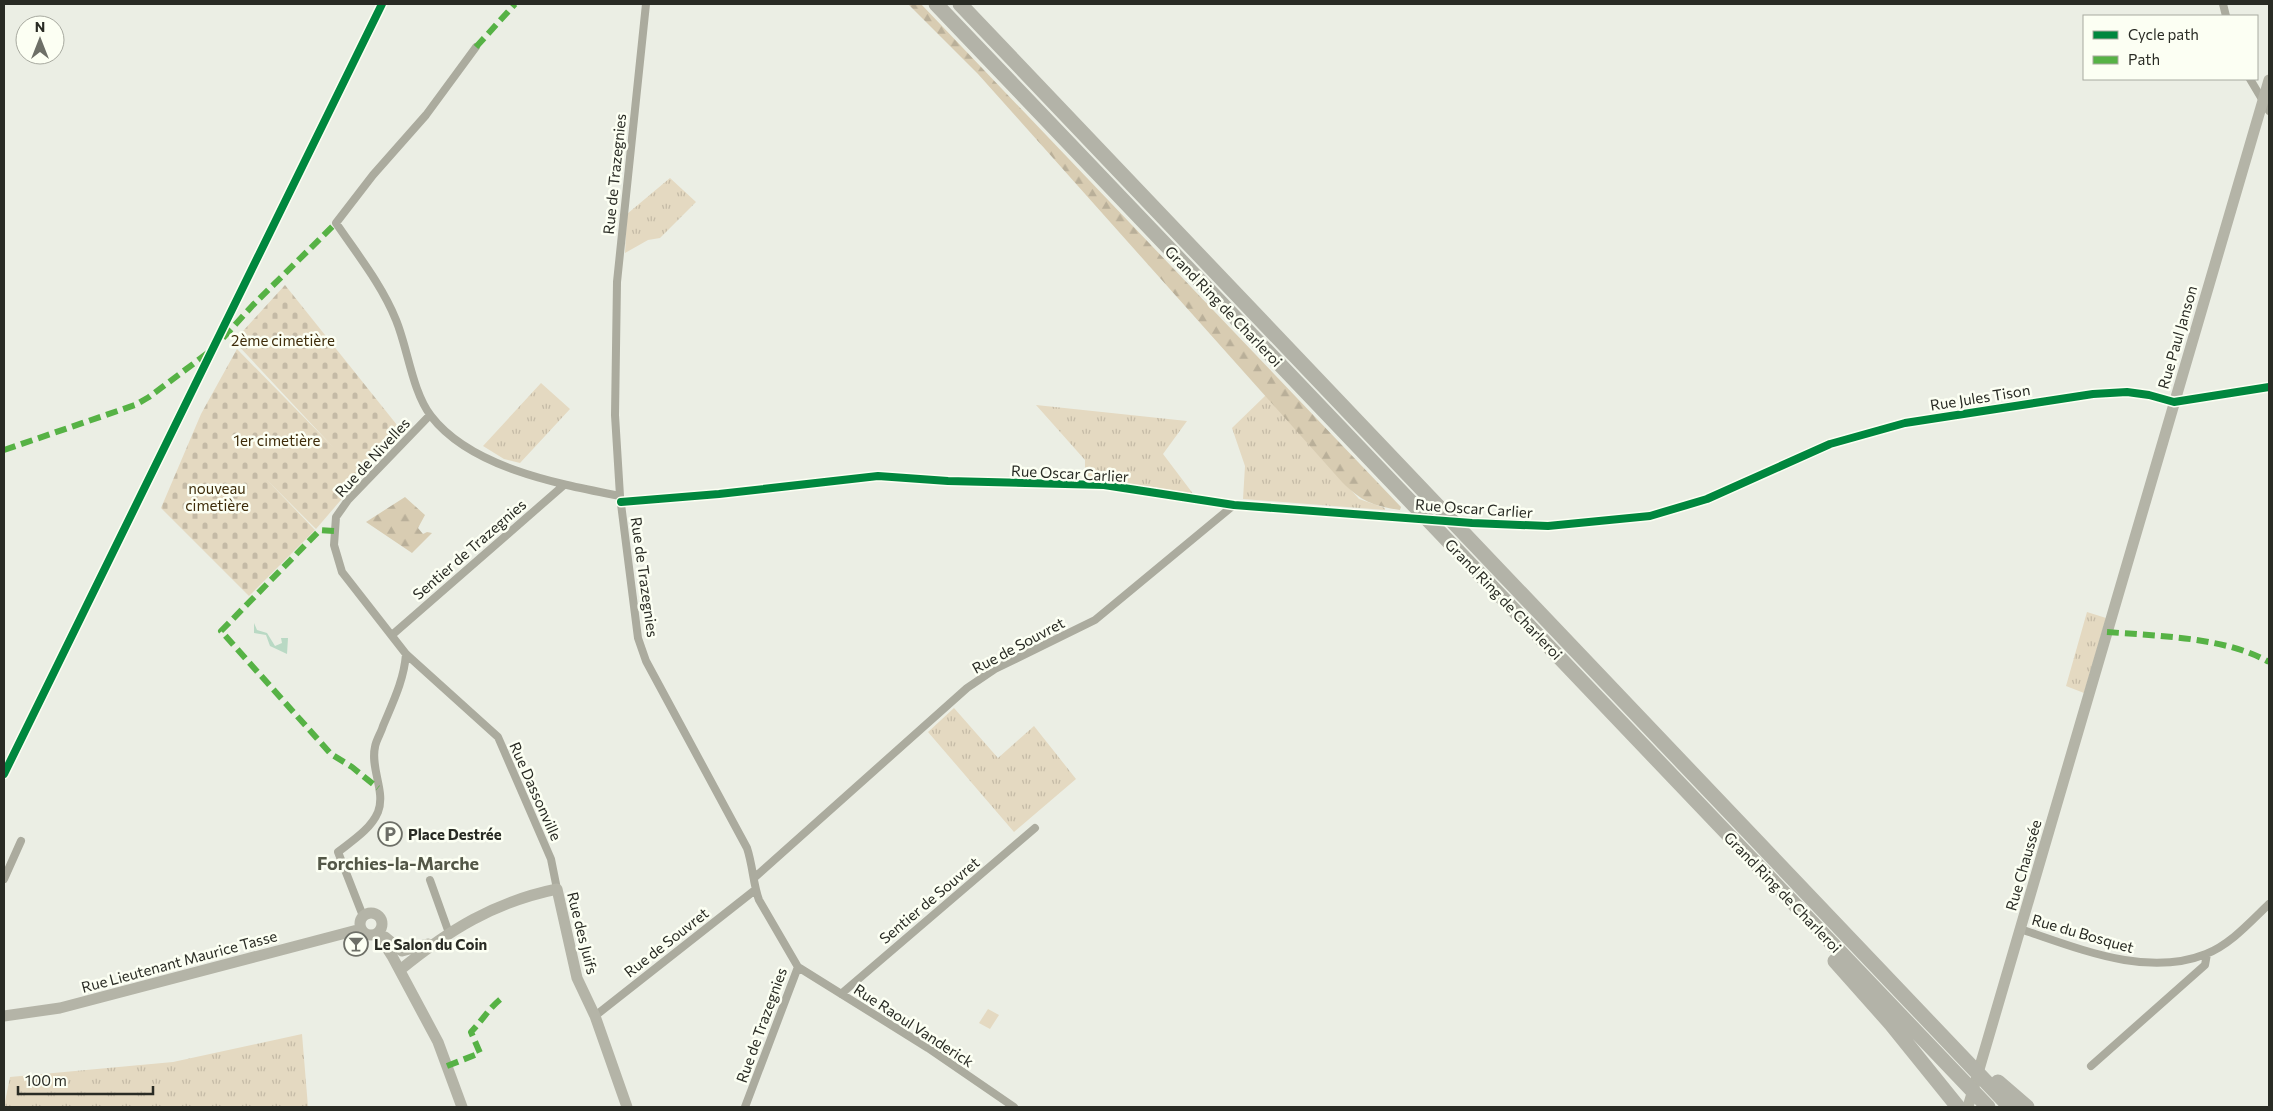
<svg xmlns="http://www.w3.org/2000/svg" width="2273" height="1111" font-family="Commissioner,sans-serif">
<defs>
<pattern id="grass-tufts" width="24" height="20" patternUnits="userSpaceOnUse" patternTransform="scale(1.25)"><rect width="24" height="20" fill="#e4d9c1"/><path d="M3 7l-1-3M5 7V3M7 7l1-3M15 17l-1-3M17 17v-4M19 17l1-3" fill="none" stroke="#c4baa6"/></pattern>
<pattern id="forest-firs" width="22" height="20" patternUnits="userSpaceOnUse" patternTransform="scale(1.25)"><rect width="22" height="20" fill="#d8ccb2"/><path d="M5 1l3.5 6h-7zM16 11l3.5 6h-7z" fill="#b9af99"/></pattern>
<pattern id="cemetery-stones" width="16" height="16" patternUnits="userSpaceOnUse" patternTransform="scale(1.25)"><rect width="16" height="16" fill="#e4d9c1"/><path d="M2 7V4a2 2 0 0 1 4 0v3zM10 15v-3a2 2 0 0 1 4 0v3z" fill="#c4baa6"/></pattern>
</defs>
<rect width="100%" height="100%" fill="#ebeee4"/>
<path fill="url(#grass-tufts)" d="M670 178 696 202 660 238 648 240 625 253 627 214Z
M541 383 570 409 520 463 504 459 483 446Z
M1266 395 1359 499 1385 508V510L1243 499 1245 466 1232 428Z
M1036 405 1187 421 1163 454 1194 495 1153 487 1085 481V460Z
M2087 612 2106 618 2084 693 2066 686Z
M954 708 998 758 1034 726 1076 779 1014 832 928 732Z
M302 1034 308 1107H4L10 1077 173 1062Z"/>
<path fill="url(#forest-firs)" d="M908 4H921L1401 507 1400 510C1373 506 1361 501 1342 482L978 74Z
M405 497 425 515 418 528 423 534 427 532 432 533 412 553 366 522Z"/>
<path fill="url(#cemetery-stones)" d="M285 285 401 430 316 529 266 479 315 530 249 596 161 508 201 414 237 349 333 447 234 341Z"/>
<path fill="#e4d9c1" d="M988 1009 999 1015 990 1029 979 1023Z"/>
<path fill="#b9d9c4" d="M254 623 257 630 267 633 275 646 282 643 281 638H288L287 654 270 646 266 635 254 633Z"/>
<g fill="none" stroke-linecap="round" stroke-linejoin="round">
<path stroke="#abab9e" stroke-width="8" d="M646 4 617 282 615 415 620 496 638 638 646 661 747 848C753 866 753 884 759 900L798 967 928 1048 1014 1107
M2223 4 2226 16
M476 47 426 115 373 175 336 223C357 254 382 285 396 320 408 349 412 391 431 416 471 468 559 484 620 496
M2250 79 2269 111
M430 415 348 500 336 517 334 545 342 572 406 654 498 737 551 859 557 889
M621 502 719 494 878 476 948 481 1104 485 1234 505 1472 523 1548 526 1650 516 1707 499 1830 444 1905 423 2093 394 2127 392 2149 395 2174 402 2269 387
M392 635 564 485
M754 878 967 688 995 669 1095 620 1234 505
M4 879 21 841
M430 880 449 933
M363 916 338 852C352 841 371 829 378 812 386 792 370 768 375 747 376 740 381 733 383 726 393 702 404 680 406 654
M2020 929C2078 948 2146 978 2206 954 2231 944 2250 922 2269 904
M841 994 1035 828
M595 1016 755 890
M2091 1066 2205 965 2207 954
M745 1107 798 967"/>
<path stroke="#b4b4a7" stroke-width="11" d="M360 924a11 11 0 1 1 22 0a11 11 0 1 1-22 0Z
M378 934 392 956 438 1042 462 1107
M385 937 402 951 428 944
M400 970C449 930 494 902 557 889L577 978 595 1016 627 1107
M4 1016 60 1008 361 929
M1968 1107 2269 80"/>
<path stroke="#b3b3a8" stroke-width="15" d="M936 4 1988 1107
M960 4 2010 1107
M1835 961 1891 1024 1958 1107
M1998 1082 2027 1107"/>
<path stroke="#56b245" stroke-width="6" stroke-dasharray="12 6" stroke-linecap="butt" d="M476 47 515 4
M223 338 253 305 336 223
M4 450 135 405 149 397 209 352
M334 531 320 530 221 631 331 754 352 767 378 788
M2107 632C2158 636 2225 637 2269 662
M447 1066 480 1053 471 1032C482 1021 489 1008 502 998"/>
<g stroke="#fcfff3" stroke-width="11">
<path id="cycleway" d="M621 502 719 494 878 476 948 481 1104 485 1234 505 1472 523 1548 526 1650 516 1707 499 1830 444 1905 423 2093 394 2127 392 2149 395 2174 402 2269 387
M4 774 382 4"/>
</g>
<use href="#cycleway" stroke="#00873e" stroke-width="8"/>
</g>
<defs>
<g id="parking-ring" transform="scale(1.25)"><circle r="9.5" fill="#fcfff3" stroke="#6d6f67" stroke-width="1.5"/><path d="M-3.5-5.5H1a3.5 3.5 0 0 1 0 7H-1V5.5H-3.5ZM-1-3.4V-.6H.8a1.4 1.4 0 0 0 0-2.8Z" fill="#6d6f67"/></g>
<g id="bar-ring" transform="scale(1.25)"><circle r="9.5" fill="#fcfff3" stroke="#6d6f67" stroke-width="1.5"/><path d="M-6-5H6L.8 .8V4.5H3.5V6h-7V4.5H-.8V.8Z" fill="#6d6f67"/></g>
</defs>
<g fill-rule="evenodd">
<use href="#parking-ring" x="390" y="834"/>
<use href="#bar-ring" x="356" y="944"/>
</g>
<g text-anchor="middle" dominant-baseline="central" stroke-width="5" stroke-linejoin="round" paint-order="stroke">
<g font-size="15" fill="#292b24" stroke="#fcfff3">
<text transform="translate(614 174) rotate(-84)">Rue de Trazegnies</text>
<text transform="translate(1224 306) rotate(46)">Grand Ring de Charleroi</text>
<text transform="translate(2177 337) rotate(-74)">Rue Paul Janson</text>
<text transform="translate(1980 397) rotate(-9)">Rue Jules Tison</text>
<text transform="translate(372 457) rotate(-47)">Rue de Nivelles</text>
<text transform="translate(1070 473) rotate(3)">Rue Oscar Carlier</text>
<text transform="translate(1474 508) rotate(4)">Rue Oscar Carlier</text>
<text transform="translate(469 549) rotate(-41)">Sentier de Trazegnies</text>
<text transform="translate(645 577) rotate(82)">Rue de Trazegnies</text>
<text transform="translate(1504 599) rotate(46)">Grand Ring de Charleroi</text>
<text transform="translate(1018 645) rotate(-28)">Rue de Souvret</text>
<text transform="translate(536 791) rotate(66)">Rue Dassonville</text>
<text transform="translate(2023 865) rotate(-74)">Rue Chaussée</text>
<text transform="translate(1783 892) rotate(46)">Grand Ring de Charleroi</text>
<text transform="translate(929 900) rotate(-40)">Sentier de Souvret</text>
<text transform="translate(583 933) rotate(76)">Rue des Juifs</text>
<text transform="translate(2083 933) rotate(16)">Rue du Bosquet</text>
<text transform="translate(666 942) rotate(-38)">Rue de Souvret</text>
<text transform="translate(179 961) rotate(-15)">Rue Lieutenant Maurice Tasse</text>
<text transform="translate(761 1025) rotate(-70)">Rue de Trazegnies</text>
<text transform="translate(914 1025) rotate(33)">Rue Raoul Vanderick</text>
</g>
<g font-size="15" fill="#3e2c0a" stroke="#fcfff3">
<text x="283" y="340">2ème cimetière</text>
<text x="277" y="440">1er cimetière</text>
<text x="217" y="488">nouveau<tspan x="217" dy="17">cimetière</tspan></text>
</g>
<g font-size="15" font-weight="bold" fill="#292b24" stroke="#fcfff3" text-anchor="start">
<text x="408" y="834">Place Destrée</text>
<text x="374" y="944">Le Salon du Coin</text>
</g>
<g font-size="18" font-weight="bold" fill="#535747" stroke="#fcfff3">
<text x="398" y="863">Forchies-la-Marche</text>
</g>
</g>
<rect width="2273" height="1111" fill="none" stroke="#292b24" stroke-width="10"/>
<rect x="2083" y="15" width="175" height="65" fill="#fcfff3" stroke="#a8aaa0"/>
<rect x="2093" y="31" width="25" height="8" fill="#00873e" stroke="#a8aaa0"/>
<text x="2128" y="40" font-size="15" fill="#292b24">Cycle path</text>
<rect x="2093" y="56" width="25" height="8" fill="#56b245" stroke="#a8aaa0"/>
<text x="2128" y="65" font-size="15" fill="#292b24">Path</text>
<g transform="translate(40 40)"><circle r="24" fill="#fcfff3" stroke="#a8aaa0"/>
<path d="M0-4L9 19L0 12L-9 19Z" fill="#6d6f67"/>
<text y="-8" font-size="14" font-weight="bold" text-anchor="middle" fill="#292b24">N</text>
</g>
<path d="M18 1086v8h135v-8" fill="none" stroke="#292b24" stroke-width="2.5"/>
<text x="25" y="1086" font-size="15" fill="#292b24" stroke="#fcfff3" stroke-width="4" paint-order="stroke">100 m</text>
</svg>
